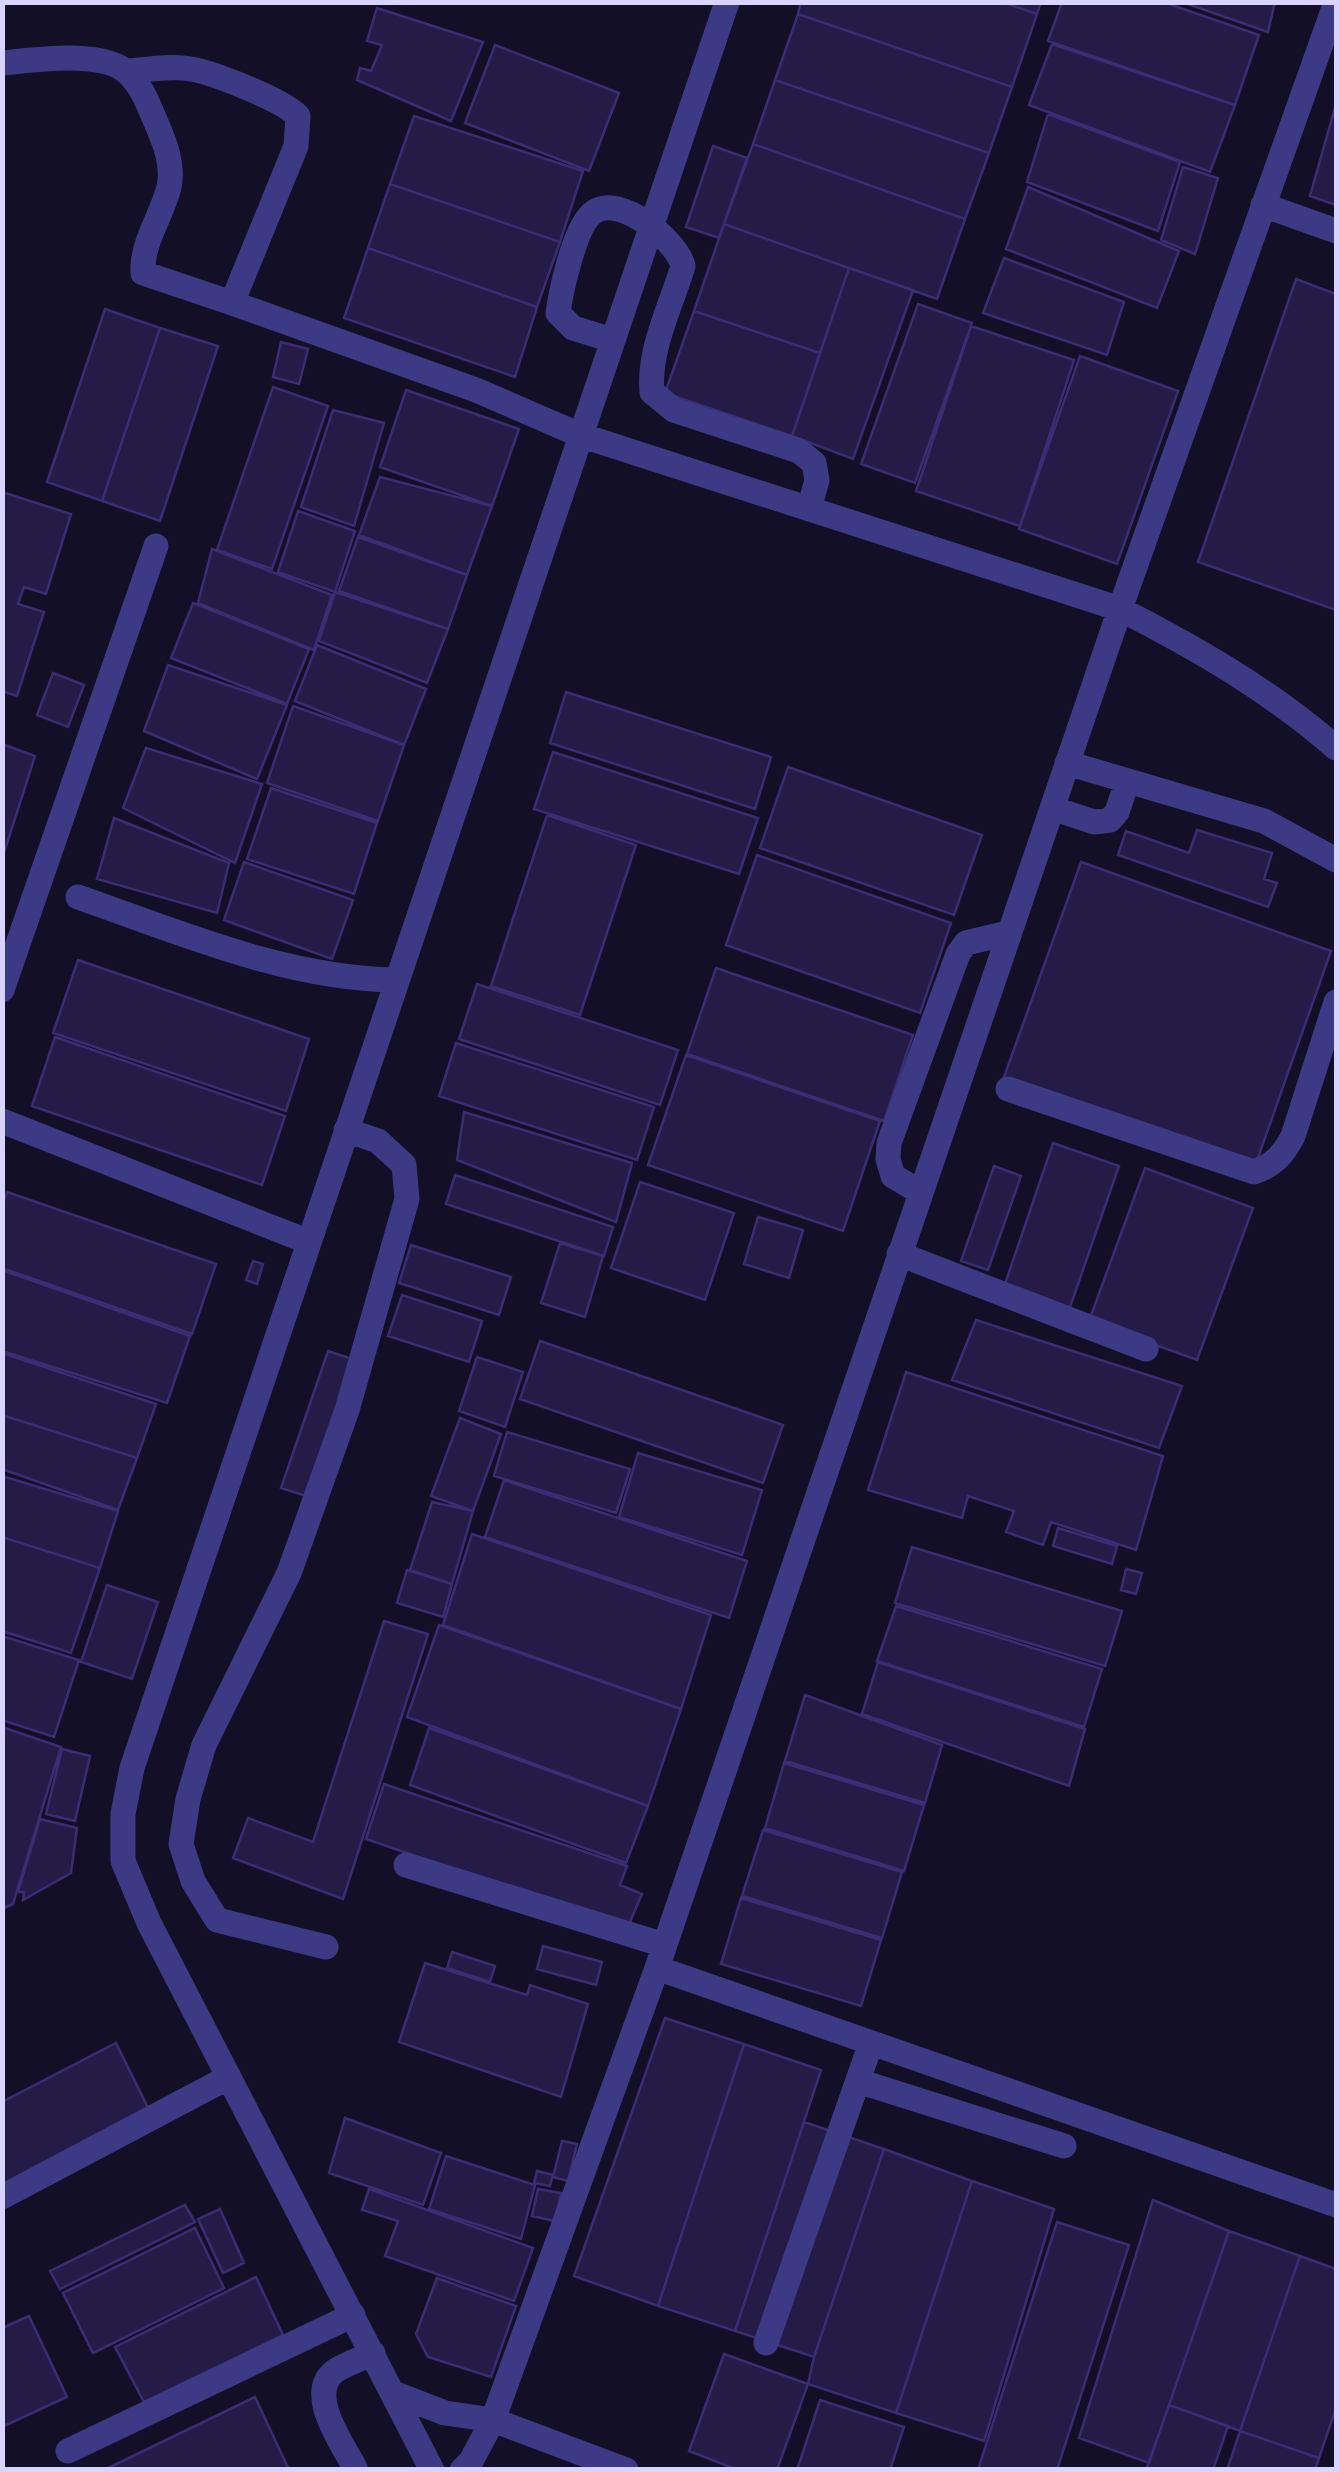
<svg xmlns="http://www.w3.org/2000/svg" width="1339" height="2472" font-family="Quicksand,sans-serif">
<rect width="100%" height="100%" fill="#130f26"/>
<path fill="#241b47" stroke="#3b2d73" stroke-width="2.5" d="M801 2H1002L1037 14 1012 87 798 14Z
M1002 2H1041L1037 14Z
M1062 2H1163L1259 35 1235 105 1048 41Z
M1182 2H1275L1268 32Z
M377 8 483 42 451 121 357 80 360 68 371 71 382 45 367 41Z
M798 14 1012 87 989 153 775 80Z
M1052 44 1235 105 1210 172 1029 105Z
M495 45 619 93 589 171 465 123Z
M775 80 989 153 965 219 753 144Z
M1336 104V205L1310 196Z
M1048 114 1180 162 1158 231 1027 182Z
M414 116 583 171 560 242 390 184Z
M753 144 965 219 937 299 724 224Z
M713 146 747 158 719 238 686 227Z
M1183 167 1218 178 1195 254 1161 240Z
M390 184 560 242 537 307 368 248Z
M1028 187 1179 251 1157 308 1006 249Z
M724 224 849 268 820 353 694 311Z
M368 248 537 307 515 377 344 318Z
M1004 258 1124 302 1107 355 983 313Z
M849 268 913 290 853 459 792 436Z
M1296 279 1336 294V610L1198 562Z
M918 304 972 323 915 483 861 464Z
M105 309 160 328 102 501 47 482Z
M694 311 820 353 792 436 665 393Z
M971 326 1074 360 1020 526 916 491Z
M160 328 218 346 160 521 102 501Z
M281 342 308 349 299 384 273 377Z
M1080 356 1178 391 1117 564 1019 529Z
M273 387 328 406 272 569 217 550Z
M406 390 519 429 492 506 380 467Z
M333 410 384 423 354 526 301 507Z
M380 477 492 506 467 575 359 535Z
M2 492 71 514 46 594 24 587 18 604 44 612 17 696 2 691Z
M298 511 355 531 335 592 278 572Z
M358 537 467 575 448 629 339 591Z
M212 549 332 595 314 650 198 603Z
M335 592 448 629 427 683 319 641Z
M193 603 309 649 287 704 171 658Z
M317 645 426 689 404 745 295 701Z
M168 665 287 705 257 779 144 731Z
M53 673 84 685 68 727 37 715Z
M566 692 771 757 755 809 550 743Z
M293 706 404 745 378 821 267 783Z
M2 744 35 756 2 859Z
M146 748 262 784 235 863 123 808Z
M553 752 758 818 739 874 534 809Z
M788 767 982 835 954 915 760 848Z
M271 788 377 823 354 894 247 859Z
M547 815 636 845 580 1015 491 986Z
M114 818 229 863 217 913 97 879Z
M1197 830 1272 853 1264 879 1277 883 1268 907 1118 855 1126 831 1189 853Z
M757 855 951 923 920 1013 726 945Z
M244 862 353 900 332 959 224 920Z
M1081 862 1331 951 1254 1169 1003 1080Z
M78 960 309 1039 286 1111 53 1033Z
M716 968 913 1035 884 1121 687 1054Z
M477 984 678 1050 660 1105 459 1039Z
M55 1037 285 1116 262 1185 32 1106Z
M456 1043 654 1107 637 1160 439 1096Z
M686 1055 880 1121 843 1231 648 1165Z
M464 1112 632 1163 616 1222 457 1160Z
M1053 1143 1119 1166 1068 1313 1003 1290Z
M994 1166 1021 1176 988 1270 961 1261Z
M1145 1168 1253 1208 1197 1360 1089 1321Z
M455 1175 613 1227 604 1256 446 1204Z
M640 1182 734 1213 705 1300 611 1268Z
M7 1192 216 1264 192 1334 2 1268V1206Z
M758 1217 803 1230 789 1278 744 1264Z
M560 1243 603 1256 585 1317 541 1303Z
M411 1245 511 1277 499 1315 399 1283Z
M253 1261 263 1264 257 1284 246 1280Z
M2 1270 190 1336 167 1403 2 1351Z
M402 1295 482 1321 469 1362 388 1336Z
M976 1320 1182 1386 1159 1448 952 1380Z
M540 1341 783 1425 763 1483 520 1399Z
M328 1351 355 1360 309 1497 281 1488Z
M2 1353 156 1404 137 1458 2 1415Z
M477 1357 523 1372 505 1427 459 1411Z
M906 1372 1163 1456 1136 1550 1051 1522 1043 1545 1006 1532 1014 1511 968 1496 962 1518 868 1490Z
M2 1415 137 1458 118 1510 2 1469Z
M460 1418 501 1434 473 1511 431 1496Z
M507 1432 630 1469 616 1513 494 1476Z
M638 1453 762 1490 742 1555 619 1517Z
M2 1476 118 1511 100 1568 2 1537Z
M504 1480 747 1561 729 1618 485 1537Z
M432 1502 473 1511 452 1584 410 1570Z
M1058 1528 1117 1546 1112 1564 1053 1546Z
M472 1534 711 1615 681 1709 443 1625Z
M2 1537 100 1568 71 1653 2 1631Z
M912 1547 1122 1611 1105 1666 895 1603Z
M1126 1569 1142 1573 1136 1594 1121 1590Z
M407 1570 452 1584 443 1617 397 1603Z
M107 1585 158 1602 132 1679 81 1662Z
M896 1606 1102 1669 1084 1727 877 1661Z
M384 1621 428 1634 343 1899 233 1858 248 1818 313 1842Z
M439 1625 681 1709 648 1806 407 1717Z
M2 1636 79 1660 54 1737 2 1720Z
M878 1662 1085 1729 1069 1786 862 1714Z
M805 1695 942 1745 925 1803 785 1761Z
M2 1727 61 1747 13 1904 2 1909Z
M429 1728 648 1806 626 1863 410 1785Z
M62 1749 90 1756 75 1821 46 1814Z
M784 1763 924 1805 904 1871 765 1828Z
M384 1784 627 1866 620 1885 642 1894 627 1929 366 1839Z
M40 1819 77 1828 71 1873 23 1900 24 1892H18Z
M763 1830 902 1872 882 1938 742 1896Z
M741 1898 881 1940 861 2006 721 1964Z
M543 1946 602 1962 596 1985 537 1969Z
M452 1952 495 1966 490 1982 447 1968Z
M425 1963 527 1995 530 1985 588 2004 561 2097 399 2042Z
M665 2018 744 2044 658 2306 574 2276Z
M116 2043 152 2116 2 2191V2102Z
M744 2044 821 2070 735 2331 658 2306Z
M345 2118 441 2153 423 2205 329 2173Z
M804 2122 884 2149 814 2357 735 2331Z
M562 2141 577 2144 568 2181 553 2177Z
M884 2149 972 2181 896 2413 808 2384 814 2357Z
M446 2156 535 2185 521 2239 429 2209Z
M537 2171 553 2175 550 2186 534 2183Z
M972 2181 1054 2209 984 2441 896 2413Z
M369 2189 533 2248 514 2301 385 2256 398 2221 362 2210Z
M538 2189 561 2193 555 2221 532 2216Z
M1153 2200 1229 2231 1149 2463 1079 2438Z
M185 2205 195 2222 60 2289 50 2271Z
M220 2209 244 2263 223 2273 198 2219Z
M1057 2222 1129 2245 1057 2470H978Z
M195 2228 224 2288 93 2353 63 2293Z
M1229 2231 1300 2256 1240 2431 1169 2405Z
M1300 2256 1336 2269V2408L1319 2458 1240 2431Z
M256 2277 283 2335 144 2402 115 2347Z
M437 2278 516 2306 491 2377 428 2357 416 2334Z
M29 2316 67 2397 2 2427V2328Z
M724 2354 808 2384 777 2470H738L689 2451Z
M255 2397 289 2470H104Z
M820 2400 904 2427 890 2470H797Z
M1169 2405 1228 2426 1213 2470H1146Z
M1240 2431 1319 2458 1315 2470H1227Z"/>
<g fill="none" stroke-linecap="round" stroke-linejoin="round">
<path stroke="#3d3a85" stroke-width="25" d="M2 63C35 60 105 49 129 74 142 87 148 104 155 120 164 141 174 163 169 187 162 216 141 243 143 273L232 303
M127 71C147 70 171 65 191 69 214 73 283 100 298 116L296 146 232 303 476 390 580 435 1120 609C1196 648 1271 691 1336 748
M1263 205 1336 231
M612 340 573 328 558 313C561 291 575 224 594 212 620 193 678 242 683 266 671 306 648 350 652 392L674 410 799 451 814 463 817 480 809 509
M1067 763 1264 821 1336 860
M1052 808 1094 822 1110 820 1117 812 1127 782
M78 897C181 933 285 978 395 980
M2 990 156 546
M1008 1089 1254 1172C1274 1165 1283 1155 1293 1136L1336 1002
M2 1121 309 1242
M920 1192 893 1176 888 1159 889 1143 958 954 966 943 1008 933
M899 1254 1146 1349
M406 1865 664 1945
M326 1947 217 1920 193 1881 181 1844 188 1799 204 1745 289 1573 347 1410 407 1199 404 1165 378 1141 346 1130
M657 1968 1336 2205
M858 2081 1064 2146
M2 2197 229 2077
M766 2343 871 2043
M393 2393 445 2413 493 2420 626 2470
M68 2451 353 2315
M355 2468C343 2444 305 2394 335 2371 346 2364 361 2359 373 2353
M432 2470 149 1923 123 1861V1814L132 1768 727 2
M462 2470 471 2461 493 2420 657 1968 1120 609 1336 2"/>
</g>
<rect width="1339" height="2472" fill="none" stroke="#d9d4ff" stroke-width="10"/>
</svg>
